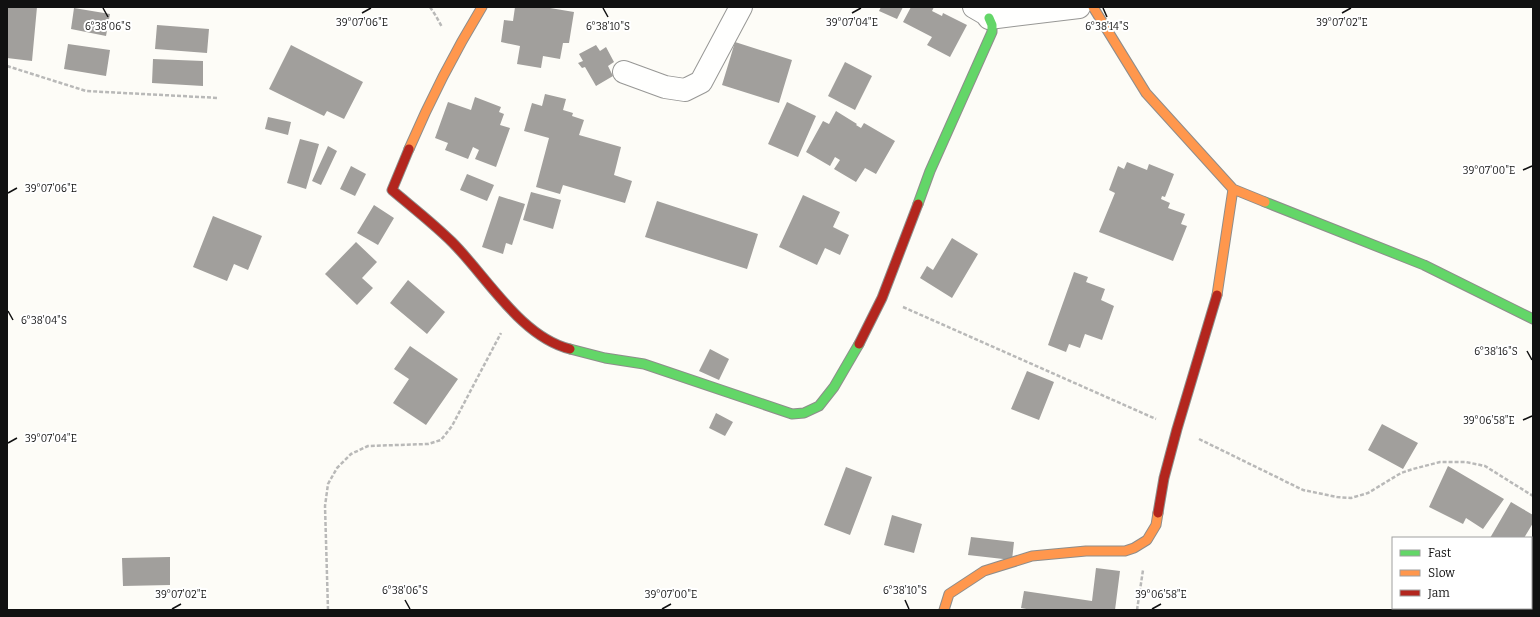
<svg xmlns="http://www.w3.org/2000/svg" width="1540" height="617" font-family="Bitter,serif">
<rect width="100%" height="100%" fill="#fdfcf7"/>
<path fill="#a19f9c" d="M7 7H37L32 61 7 58Z
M515 7H544L574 12 569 43H563L560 59 543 56 541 68 517 64 520 46 501 42 504 20 513 21Z
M881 7H903L897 19 879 11Z
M911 7H934L932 11 942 16 943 13 967 25 950 57 927 45 932 37 903 22Z
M74 8 110 14 106 36 71 29Z
M157 25 209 29 207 53 155 49Z
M735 42 792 60 779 103 722 85Z
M68 44 110 50 106 76 64 69Z
M291 45 363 82 344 119 327 111 324 116 269 89Z
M596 45 600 51 606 47 614 62 608 66 613 76 596 86 585 67 582 68 578 63 583 61 579 54Z
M153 59 203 61V86L152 83Z
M845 62 872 76 855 110 828 96Z
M545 94 566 99 563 110 573 113 572 116 584 120 579 135 621 147 614 175 632 181 625 203 563 185 560 194 536 187 549 138 524 131 532 103 542 106Z
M475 97 501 107 499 112 504 114 500 125 510 128 496 167 475 159 479 150 473 147 468 159 445 150 448 143 435 138 448 102 471 110Z
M787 102 816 116 798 157 768 144Z
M836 111 857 124 856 125 861 128 864 123 895 141 876 174 865 168 856 182 834 169 840 160 835 157 830 166 806 152 823 121 829 124Z
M268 117 291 122 288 135 265 129Z
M300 139 319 144 306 189 287 183Z
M328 146 337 151 321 185 312 181Z
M1127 162 1147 170 1149 164 1174 174 1165 197 1162 196 1161 199 1170 203 1168 208 1185 214 1181 224 1187 226 1173 261 1099 232 1115 193 1109 190 1118 166 1124 169Z
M351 166 366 174 355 196 340 189Z
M467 174 494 185 487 201 460 190Z
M531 192 561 200 553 229 523 220Z
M803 195 840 212 833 227 849 235 840 255 825 248 817 265 779 247Z
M499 196 525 204 512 245 506 243 503 254 482 247Z
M657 201 758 234 747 269 645 237Z
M374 205 394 218 378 245 357 233Z
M213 216 262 236 248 270 234 264 227 281 193 267Z
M952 238 978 254 952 298 920 278 927 266 933 270Z
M356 242 377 262 362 278 373 288 357 305 325 274Z
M1074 272 1088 277 1086 282 1105 289 1101 300 1114 306 1102 340 1085 334 1080 348 1069 344 1066 352 1048 345Z
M408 280 445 312 427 334 390 303Z
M410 346 458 379 426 425 393 403 409 379 394 369Z
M710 349 729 359 719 380 699 371Z
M1027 371 1054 382 1039 420 1011 409Z
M716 413 733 422 725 436 709 428Z
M1382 424 1418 443 1403 469 1368 450Z
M1448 466 1504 499 1483 529 1466 518 1463 524 1429 507Z
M846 467 872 477 850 535 824 525Z
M1511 502 1533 515V523L1524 538H1490Z
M892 515 922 524 914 553 884 545Z
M971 537 1014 542 1012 560 968 555Z
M170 557V585L123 586 122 558Z
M1096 568 1120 571 1115 610H1032L1021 608 1024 591 1092 601Z"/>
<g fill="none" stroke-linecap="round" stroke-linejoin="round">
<g stroke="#979795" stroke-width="24">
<path id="street" d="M974 7 986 14 989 18 1079 7
M624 72 665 87 685 90 701 82 741 7
M1531 599 1533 596"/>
</g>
<g stroke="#8e8d8b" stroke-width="11">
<path id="fast" d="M1265 202 1424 265 1533 319
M918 204 930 171 992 32V25L989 18
M570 349 605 358 644 364 792 414 804 413 819 406 834 387 859 344"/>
</g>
<g stroke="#8e8d8b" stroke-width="11">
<path id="slow" d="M1093 7 1146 93 1233 189 1265 202
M409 149C430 100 454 53 482 7
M1217 295 1233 189
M944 610 949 594 984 571 1032 556 1086 551H1125L1134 548 1147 540 1156 525 1158 513"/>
</g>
<g stroke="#8e8d8b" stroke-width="11">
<path id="jam" d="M409 149 392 190C412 207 434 224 452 242 487 277 521 337 570 349
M859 344 882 298 918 204
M1158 513 1164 478 1177 429 1217 295"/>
</g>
<path stroke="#b9b9b8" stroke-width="2.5" stroke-dasharray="4 2" stroke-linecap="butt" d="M430 7 436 16 442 27
M7 66 86 91 219 98
M903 307 1156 419
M1199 439 1303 490 1337 497 1351 498 1368 493 1401 473 1413 469 1440 462H1466L1485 466 1533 496
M328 610 325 506 328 484 337 468 351 454 368 446 428 444 441 440 452 426 501 333
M1137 610 1143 570"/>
<use href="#street" stroke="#fffffe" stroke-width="22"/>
<use href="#fast" stroke="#63d668" stroke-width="9"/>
<use href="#slow" stroke="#ff974d" stroke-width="9"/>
<use href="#jam" stroke="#b3261e" stroke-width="9"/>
</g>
<path fill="none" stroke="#111" stroke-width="1.5" d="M103 8 108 17M603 8 608 17M1103 8 1107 17M362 13 371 8M852 13 861 8M1342 13 1351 8M1523 170 1532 166M8 193 17 188M8 311 13 320M1527 351 1532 360M1523 420 1532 416M8 443 17 438M405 600 410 609M905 600 909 609M172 609 181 604M662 609 671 604M1152 609 1161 604"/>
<g font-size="10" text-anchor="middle" fill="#111" stroke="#fff" stroke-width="4" stroke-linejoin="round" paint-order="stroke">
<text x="362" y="26">39°07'06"E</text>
<text x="852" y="26">39°07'04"E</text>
<text x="1342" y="26">39°07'02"E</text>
<text x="108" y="30">6°38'06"S</text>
<text x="608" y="30">6°38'10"S</text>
<text x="1107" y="30">6°38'14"S</text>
<text x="1489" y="174">39°07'00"E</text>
<text x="51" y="192">39°07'06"E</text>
<text x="44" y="324">6°38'04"S</text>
<text x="1496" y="355">6°38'16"S</text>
<text x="1489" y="424">39°06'58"E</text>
<text x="51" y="442">39°07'04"E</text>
<text x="405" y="594">6°38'06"S</text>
<text x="905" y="594">6°38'10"S</text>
<text x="181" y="598">39°07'02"E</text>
<text x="671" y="598">39°07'00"E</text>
<text x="1161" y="598">39°06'58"E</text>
</g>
<rect width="1540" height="617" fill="none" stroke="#111111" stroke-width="16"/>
<rect x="1392" y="537" width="140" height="72" fill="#ffffff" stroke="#a0a0a0"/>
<rect x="1400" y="550" width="20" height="6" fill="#63d668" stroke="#a0a0a0"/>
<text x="1428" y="557" font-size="12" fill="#111111">Fast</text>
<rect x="1400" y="570" width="20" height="6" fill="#ff974d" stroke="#a0a0a0"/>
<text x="1428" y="577" font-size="12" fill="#111111">Slow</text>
<rect x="1400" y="590" width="20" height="6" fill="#b3261e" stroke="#a0a0a0"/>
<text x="1428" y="597" font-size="12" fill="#111111">Jam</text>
</svg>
